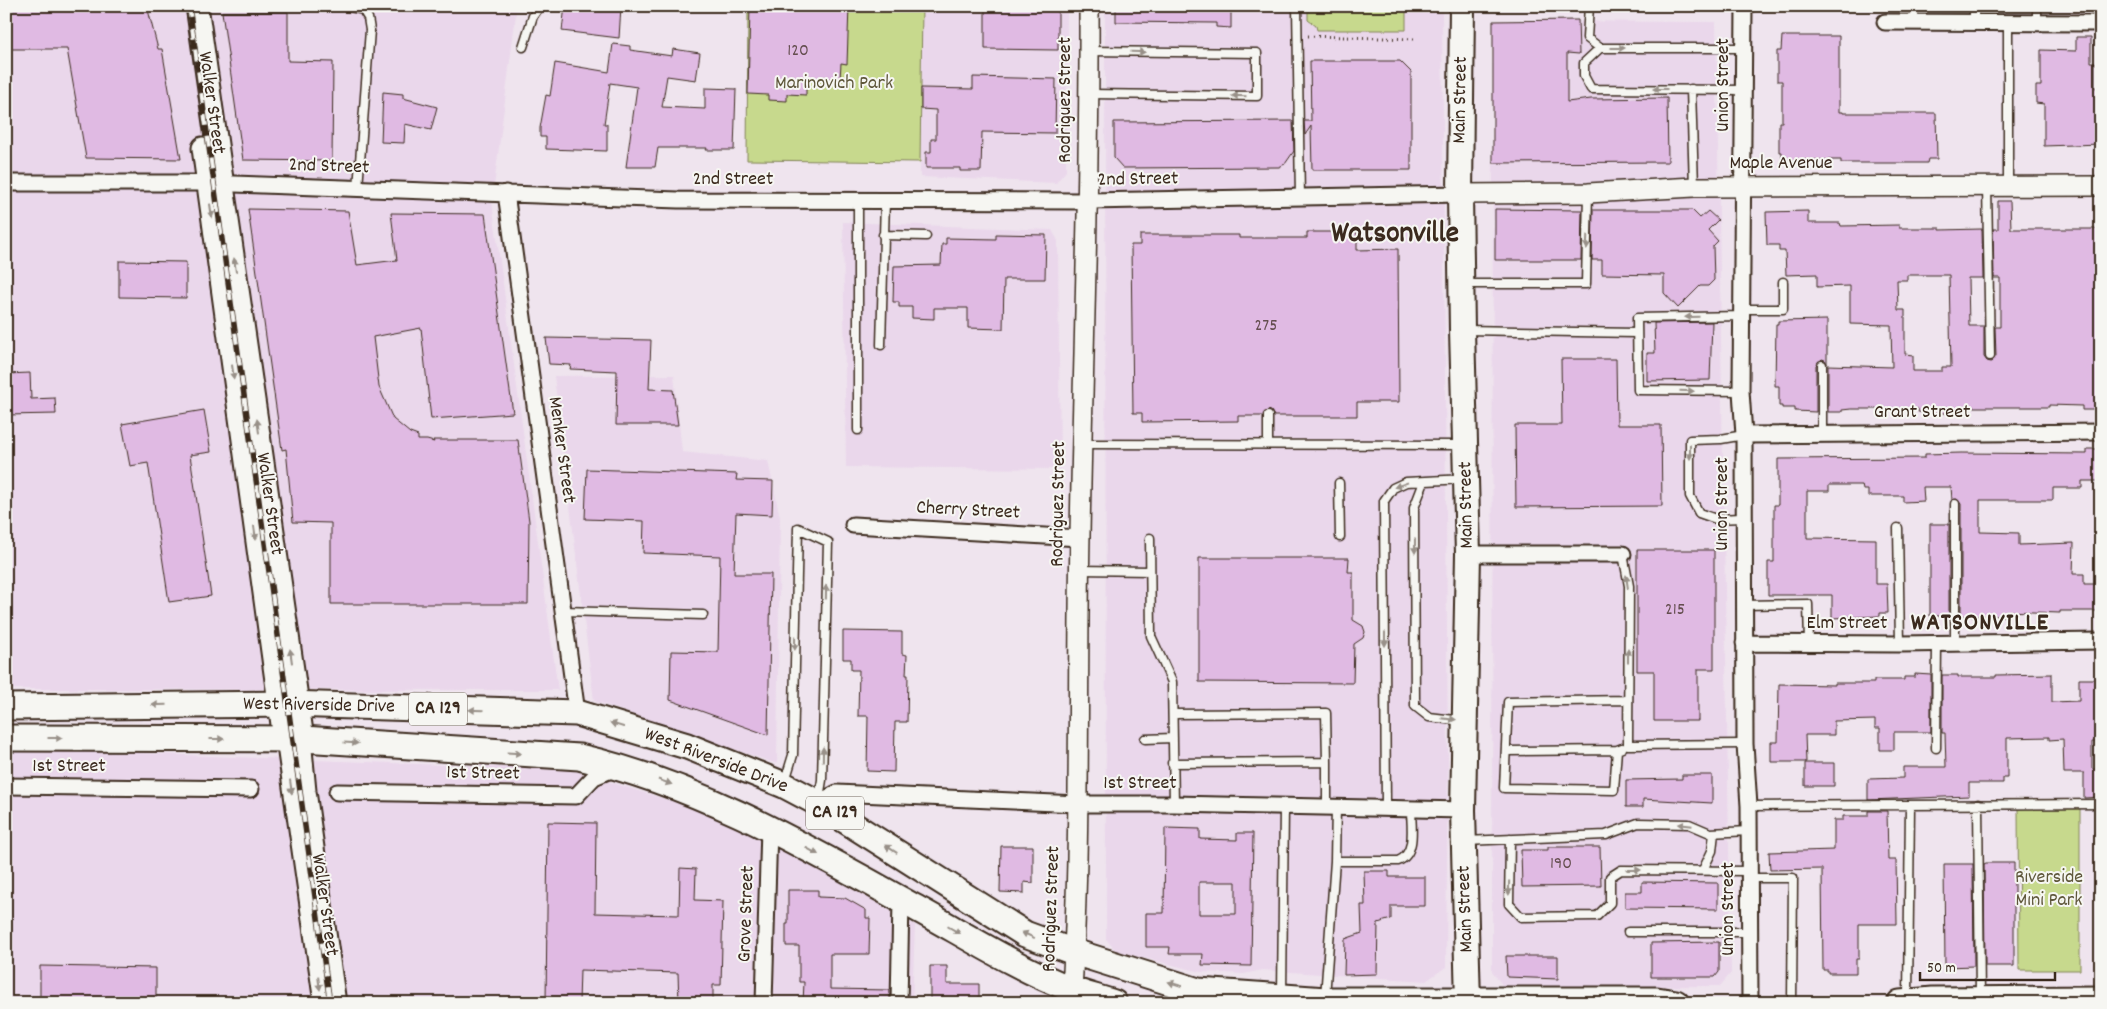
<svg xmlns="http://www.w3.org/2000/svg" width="2107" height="1009" font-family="Dekko,sans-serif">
<rect width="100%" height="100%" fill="#efe4ee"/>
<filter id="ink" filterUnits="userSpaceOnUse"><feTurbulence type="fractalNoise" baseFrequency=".02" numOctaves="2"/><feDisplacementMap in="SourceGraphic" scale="10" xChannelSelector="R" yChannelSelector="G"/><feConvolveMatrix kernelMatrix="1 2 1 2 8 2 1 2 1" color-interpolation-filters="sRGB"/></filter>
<g filter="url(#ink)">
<path fill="#ead7eb" d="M6 6H517L492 202 558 690 6 689Z
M922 6H1067L1066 171 1056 183 920 177Z
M1105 6H1442L1448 761 1446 967 1426 981 1262 970 1244 974 1201 972 1116 951 1106 939Z
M1493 21 1716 22 1731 973 1720 986 1519 987 1503 986 1492 971Z
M843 222 1052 230 1058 241 1060 469 846 467Z
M674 375 682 452 768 461 780 517 777 764 594 701 554 376Z
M6 748 572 770 725 818 763 837 915 925 912 1003H6Z"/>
<path fill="#c7d98d" stroke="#818256" d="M748 6H922L920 162 747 160Z
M1308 6H1406V30H1317L1316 26 1308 20Z
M2018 808H2080V970H2019Z"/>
<path fill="#e0bae3" stroke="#3b2a1e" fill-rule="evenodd" d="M6 6H147L158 49H162L181 159 86 158 67 49H6Z
M565 6H621L619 38 562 31Z
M750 6H849L847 64 841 63 840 79 806 78V95L787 94V101L768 100V95L748 94Z
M985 6H1058V50L985 49Z
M1116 6H1231V28L1216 27V23L1116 22Z
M222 12H288V61L333 62 332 161 243 160Z
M1578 20 1579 54 1567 53V102L1591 99 1667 98 1668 162 1493 163V21Z
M1782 36H1839V112H1843V113H1936L1937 159H1928L1927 163H1841V160H1782V152H1779V122H1782V81H1777V51H1781Z
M2076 37H2091V62H2095V88H2100L2101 144 2044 146V104L2036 103V86H2041V50L2076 51Z
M613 44 630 46V50L672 56 673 49 700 53 696 80 667 76 662 107 705 109V88L736 89 734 150H706L707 148H658L655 167H626L637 87 610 83 604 124H607V151L546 149V137H540V128L546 95 550 96 555 63 609 72Z
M1310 61H1400L1411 72V170H1312L1311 126 1305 135 1304 121H1311Z
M973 77 1056 79 1055 133 982 132 981 171H960V168H926V152H931V139H936V110L921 109V88L973 89Z
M383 92 403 94V98L437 107 431 130 405 124 404 143 381 142Z
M1293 121 1294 151 1285 164 1279 167 1123 168 1114 158V122Z
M1998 201H2010L2011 229H2101V410H2082V406L2049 405V407H1970V414L1918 412V409H1851L1842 410V412H1828V365L1892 367 1891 325 1850 324V286L1817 287V274L1786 275 1785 251H1779V245H1767L1766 212 1808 211V223H1840L1841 226 1899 225V228H1940V230L1982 229 1983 278H1968L1969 326H1984V357L1987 361 1991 362 1996 356 1995 327H2000V278H1994L1993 229H1998ZM1907 275H1949L1951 367H1942V371H1913V355L1905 354V310H1898L1897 280H1907Z
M248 209 348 211 357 265 397 260 391 213 485 214 513 413 431 419 421 328 373 337 379 387 393 419 410 433 418 436V440H427L434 442 433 440H518L529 521 528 604H331V523L293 522 286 449 282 450Z
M1495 209 1582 210 1581 260H1495Z
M1593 210H1692L1700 218 1708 211 1718 220 1708 230 1718 241 1713 246 1714 280 1708 286H1700L1678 308 1664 293V275L1602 274V260H1592Z
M1307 232H1357V250L1398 249 1399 402H1357V416H1274L1271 411 1268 410 1262 416H1238V421L1142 422V413H1133L1131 245H1140V235H1239V238H1307Z
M996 234 1046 235 1045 279H1004L1003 329 968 328V308H934V319L912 318V307H899V302H893L894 266 941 265 942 244H946V238L996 239Z
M119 261 186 262V298L119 297Z
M1827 320V364L1825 360 1822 359 1816 365V412L1795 411V408H1782V406H1779V386H1775L1776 324H1778V321Z
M1712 322 1710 380 1647 381V353H1655L1654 323Z
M546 338 651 340 649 389 673 390 678 425H616L617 371 570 369 571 365 549 364Z
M1561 359H1616L1617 425H1661L1662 506 1516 507 1515 425H1562Z
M30 373 31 399 55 398 56 414 6 415V374Z
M204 410 211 452 190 455 211 596 169 602 148 463 130 466 122 424Z
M2087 449H2101V481H2082V488H2053V500H1980V532L2019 533V545L2074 543 2073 574H2084V584H2096L2097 611H2060V613L2005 611V616H1961V504L1957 499 1952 500 1951 487H1923L1924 501 1903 502V496H1868V490H1863L1862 485H1829V491H1807V538L1876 539V584H1887L1888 613H1880V616L1832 618V595H1768V562H1774V505H1778V459L1925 458V454L1961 453 2087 454Z
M587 469 737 474 736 480 773 481 772 515 736 513 734 574H771L768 735 670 700 671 651 718 652 720 556 643 553 644 521 585 519Z
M1930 524H1949V616H1930Z
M1637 550H1714V669H1698V721H1654V671H1637Z
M1199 558H1349L1348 572H1353V620L1363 626 1365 632 1363 638 1354 644 1353 683 1199 682Z
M843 631 902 632V654L907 655 906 675H908L907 722H895L894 772 867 771 868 716H858L859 670H851V659H843Z
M1915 674 1931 675V732H1894V750H1880V728H1875V720L1834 721V735H1805L1806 762H1771V742H1778L1779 684 1835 685V683H1874V680H1904V677H1915Z
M2052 674V702L2079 701V679H2099L2101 742H2092V769H2100L2101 797 2084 798V773H2064L2063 739 2049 740V737L2007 738V778H2003V783H1969V796L1868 800V779L1903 778V767H1946L1945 733H1942V675H1958V677H1996V675Z
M1805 763H1834V786H1805Z
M1682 775H1712V803L1643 799V807H1626V780L1682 779Z
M1868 811H1887L1888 860H1896L1897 924H1859V959H1856V973H1828V970H1823L1822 869 1770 870 1769 852 1834 850V820H1843V816H1868Z
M548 822 596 823 595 913 679 915 680 868 696 869 695 900 723 901 721 985H713V1003H679L678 973 580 970 579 1003H546Z
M1165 828 1200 829V839L1237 840V833H1253L1251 966 1202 965 1203 954H1169L1170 947H1146V913H1164ZM1199 882H1236V914H1199Z
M1001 846H1033V883L1024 882V893L1000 892Z
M1548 847H1600L1601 886 1522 887 1521 850H1548Z
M1986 863H2014V966H1985L1984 864Z
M1944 864H1973L1974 966 1945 967Z
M1364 871H1389V877H1425V906H1391V919L1378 923 1377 974 1344 975 1345 939 1362 933 1361 905H1365Z
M1642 882 1718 883V909L1625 908V892H1642Z
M788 890H818V897L845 898 866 910V918H870L869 954H830V989L890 990V1003H803L804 982H799V946H786V924H788Z
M1719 942V972L1715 977H1651V943Z
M1506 956H1558V979L1507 977Z
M40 966 156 968V1003H40Z
M930 966H947V984H979V1003H930Z"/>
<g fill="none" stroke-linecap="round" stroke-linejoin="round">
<g stroke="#3b2a1e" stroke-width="11">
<path id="service" d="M345 6 363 10 368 18 370 30 358 188
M1297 6 1300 198
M1589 6 1587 38 1600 48H1744
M1974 6V22
M1914 22V6
M2037 23V6
M523 47 533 16 540 6
M1600 48 1584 63V76L1591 89 1744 90
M1089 51 1257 53V96L1089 94
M1691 89 1694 187
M1987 186 1990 356
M2008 186V23
M858 200V430
M883 235 926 236
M1463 284H1586L1588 193
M1741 309H1783V282
M1741 316 1637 318 1638 390 1741 391
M1466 330 1636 333
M881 345 885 200
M1822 365V434
M1082 444 1463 445
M1268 444V416
M1424 482 1414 508 1415 706 1429 717 1463 721
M1339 483 1340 537
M1955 504V643
M1742 518 1716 519 1699 513 1690 496V440L1721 439 1744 435
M1898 528 1900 644
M1150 538 1151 636 1172 682 1174 804
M1623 554 1629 586 1628 745 1745 744
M1080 570 1150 571
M1743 605 1808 604 1809 644
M563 611 703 615
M1145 739 1173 738
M1936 748 1937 643
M1617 750 1614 790 1504 788 1508 702 1628 700
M1507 751 1617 750 1622 748
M1327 762V806
M1172 763 1327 762 1326 713 1173 714
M785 781 793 755 798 528 828 542 822 780 819 798
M1978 804 1980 997
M1749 806 2101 804
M1386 808 1384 501 1393 488 1406 482 1465 479
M1510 839 1509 904 1521 917 1597 916 1610 903V877L1621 870 1749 871
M1465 841 1606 835 1638 823 1689 824 1710 833 1749 831
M1335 861H1398C1417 854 1411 825 1411 809
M1703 870 1712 851 1714 833
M1749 878H1793L1792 1003
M1628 932H1749
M1282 995 1284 806
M1325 997 1335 861 1336 807
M1908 998 1910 805"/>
</g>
<g stroke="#3b2a1e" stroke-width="19">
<path id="minor" d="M1744 6 1741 391 1744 435 1745 744 1749 806 1750 1003
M1885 22 2101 23
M6 183H207L678 200 1088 201 1460 194
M506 193 577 713
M1744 435 2101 432
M853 525 1080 538
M1468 554H1623
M1744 643 1900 644 2101 641
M284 739 322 1003
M303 739 308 791 338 1003
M6 786 251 789
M337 792 576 796 594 777 618 767
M818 803 837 793 1078 804H1174L1463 810
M764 1003 769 827
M899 1003 901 900"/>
</g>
<g stroke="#3b2a1e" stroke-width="22">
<path id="tertiary" d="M1460 194 1588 193 1694 187 2101 186
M1072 990C1081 838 1077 687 1080 535 1083 359 1090 183 1089 6"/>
</g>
<g stroke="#3b2a1e" stroke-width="25">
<path id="secondary" d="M197 6 303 739
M203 148 284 739"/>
</g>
<g stroke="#3b2a1e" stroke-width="28">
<path id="primary" d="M1462 6 1460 194 1462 330 1468 554 1463 810 1468 1003"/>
</g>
<g stroke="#3b2a1e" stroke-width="29">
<path id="trunk" d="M6 707 288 704 577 713 687 746 784 785 818 803 1025 934 1074 952 1198 991 1326 1000H1657L1676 1003
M6 738 303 739 579 757C701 785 808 848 916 908 967 936 1017 968 1071 989 1084 995 1100 998 1114 1003
M1900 1003 1933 1000 2101 999"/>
</g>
<path stroke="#3b2a1e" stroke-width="3" stroke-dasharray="1 4" stroke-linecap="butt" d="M1308 36 1416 39"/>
<use href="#service" stroke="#f6f6f2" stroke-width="8"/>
<use href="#minor" stroke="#f6f6f2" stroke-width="15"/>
<use href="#tertiary" stroke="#f6f6f2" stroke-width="19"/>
<use href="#secondary" stroke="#f6f6f2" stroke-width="21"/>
<use href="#primary" stroke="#f6f6f2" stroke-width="24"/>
<use href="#trunk" stroke="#f6f6f2" stroke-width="25"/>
<g stroke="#3b2a1e" stroke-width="5.5">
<path id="rail" d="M189 6 330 1003"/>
</g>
<use href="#rail" stroke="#f6f6f2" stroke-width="4" stroke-dasharray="11" stroke-linecap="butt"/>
</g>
<defs><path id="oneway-solid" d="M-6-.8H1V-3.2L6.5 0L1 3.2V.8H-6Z" transform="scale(1.25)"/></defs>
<g fill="#989088">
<use href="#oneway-solid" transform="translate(1618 48)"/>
<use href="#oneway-solid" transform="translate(1138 52) rotate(1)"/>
<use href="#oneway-solid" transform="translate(1660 89) rotate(-180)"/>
<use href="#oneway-solid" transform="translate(1239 96) rotate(-179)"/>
<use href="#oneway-solid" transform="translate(211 211) rotate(82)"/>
<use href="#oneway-solid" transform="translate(1587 242) rotate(92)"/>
<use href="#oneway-solid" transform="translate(235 265) rotate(-98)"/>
<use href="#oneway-solid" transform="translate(1692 317) rotate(179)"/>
<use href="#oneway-solid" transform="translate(233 372) rotate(82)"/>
<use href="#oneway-solid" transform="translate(1687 391) rotate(1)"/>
<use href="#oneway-solid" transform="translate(258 426) rotate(-98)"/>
<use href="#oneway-solid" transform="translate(1690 452) rotate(90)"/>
<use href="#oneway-solid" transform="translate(1401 485) rotate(160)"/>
<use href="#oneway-solid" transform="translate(255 533) rotate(82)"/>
<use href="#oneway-solid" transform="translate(1415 546) rotate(90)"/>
<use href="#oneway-solid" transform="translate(1627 582) rotate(-98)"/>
<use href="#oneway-solid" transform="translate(826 592) rotate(-89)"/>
<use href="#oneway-solid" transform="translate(1385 639) rotate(90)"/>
<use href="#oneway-solid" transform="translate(795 643) rotate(91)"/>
<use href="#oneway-solid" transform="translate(291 656) rotate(-98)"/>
<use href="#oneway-solid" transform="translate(1628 656) rotate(-90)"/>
<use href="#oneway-solid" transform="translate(159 705) rotate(179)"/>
<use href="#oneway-solid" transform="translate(476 710) rotate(-178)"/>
<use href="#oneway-solid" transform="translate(1449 719) rotate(6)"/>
<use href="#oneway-solid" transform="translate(617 725) rotate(-163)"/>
<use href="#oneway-solid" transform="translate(55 738)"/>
<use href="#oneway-solid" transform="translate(217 739)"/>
<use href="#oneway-solid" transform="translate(351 743) rotate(4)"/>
<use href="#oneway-solid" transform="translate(514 753) rotate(4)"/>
<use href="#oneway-solid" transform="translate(823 754) rotate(-89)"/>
<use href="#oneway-solid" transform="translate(665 782) rotate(19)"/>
<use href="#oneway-solid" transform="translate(291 787) rotate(82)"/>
<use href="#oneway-solid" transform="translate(1685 825) rotate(-174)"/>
<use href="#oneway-solid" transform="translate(891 849) rotate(-147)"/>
<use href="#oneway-solid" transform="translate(812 851) rotate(29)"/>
<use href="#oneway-solid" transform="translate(1634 870)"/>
<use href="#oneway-solid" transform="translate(1509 888) rotate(91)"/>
<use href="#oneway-solid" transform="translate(954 930) rotate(30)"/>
<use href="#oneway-solid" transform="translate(1028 935) rotate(-156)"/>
<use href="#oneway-solid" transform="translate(319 983) rotate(82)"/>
<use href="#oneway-solid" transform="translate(1175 984) rotate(-163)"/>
</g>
</g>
<g text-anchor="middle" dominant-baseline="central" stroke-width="4" stroke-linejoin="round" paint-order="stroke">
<g font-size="18" fill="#644e4f">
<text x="798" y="51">120</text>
<text x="1266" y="326">275</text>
<text x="1675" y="610">215</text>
<text x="1561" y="864">190</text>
</g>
<g fill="#f6f6f2" stroke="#73675e" stroke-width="1">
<rect x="409" y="692.5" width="58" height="33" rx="4"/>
<rect x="806" y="796.5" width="58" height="33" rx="4"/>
</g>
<g font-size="19" font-weight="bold" fill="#3b2a1e">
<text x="438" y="709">CA 129</text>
<text x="835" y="813">CA 129</text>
</g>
<g font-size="20" fill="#5e563a" stroke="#f6f6f2">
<text x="834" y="84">Marinovich Park</text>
<text x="2049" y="878">Riverside<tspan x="2049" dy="23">Mini Park</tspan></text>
</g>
<g font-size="20" fill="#3b2a1e" stroke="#f6f6f2">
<text transform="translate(1724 85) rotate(-90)">Union Street</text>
<text transform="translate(1066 100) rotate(-90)">Rodriguez Street</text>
<text transform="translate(1461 100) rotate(-89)">Main Street</text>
<text transform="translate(211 103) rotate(82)">Walker Street</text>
<text x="1781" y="164">Maple Avenue</text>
<text transform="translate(329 167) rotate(2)">2nd Street</text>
<text x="733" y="180">2nd Street</text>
<text transform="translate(1138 180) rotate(-1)">2nd Street</text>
<text x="1922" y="413">Grant Street</text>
<text transform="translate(561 450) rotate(82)">Menker Street</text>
<text transform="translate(269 504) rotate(82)">Walker Street</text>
<text transform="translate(1059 504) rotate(-89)">Rodriguez Street</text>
<text transform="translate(1723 504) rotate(-90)">Union Street</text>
<text transform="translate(1467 505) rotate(-91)">Main Street</text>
<text transform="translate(968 511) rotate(3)">Cherry Street</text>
<text x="1847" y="624">Elm Street</text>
<text transform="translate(319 706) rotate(1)">West Riverside Drive</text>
<text transform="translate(716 761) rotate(21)">West Riverside Drive</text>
<text x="69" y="767">1st Street</text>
<text transform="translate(483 774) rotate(1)">1st Street</text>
<text x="1140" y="784">1st Street</text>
<text transform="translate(324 905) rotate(82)">Walker Street</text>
<text transform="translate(1052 909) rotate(-88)">Rodriguez Street</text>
<text transform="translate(1466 909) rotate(-92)">Main Street</text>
<text transform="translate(1729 909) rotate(-90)">Union Street</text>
<text transform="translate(747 914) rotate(-88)">Grove Street</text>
</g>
<g font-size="25" font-weight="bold" letter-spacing="1" fill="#3b2a1e" stroke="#f6f6f2">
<text x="1980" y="624">WATSONVILLE</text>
</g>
<g font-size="30" font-weight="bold" fill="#3b2a1e" stroke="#f6f6f2">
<text x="1395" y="235">Watsonville</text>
</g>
</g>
<rect width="2107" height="1009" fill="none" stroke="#f6f6f2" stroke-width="25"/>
<rect x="12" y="12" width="2082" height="984" fill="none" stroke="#3b2a1e" stroke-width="2" filter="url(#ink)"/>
<path d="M1920 972v8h135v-8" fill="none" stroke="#3b2a1e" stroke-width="2.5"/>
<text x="1927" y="972" font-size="15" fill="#3b2a1e" stroke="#f6f6f2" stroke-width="4" paint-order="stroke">50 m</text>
</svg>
